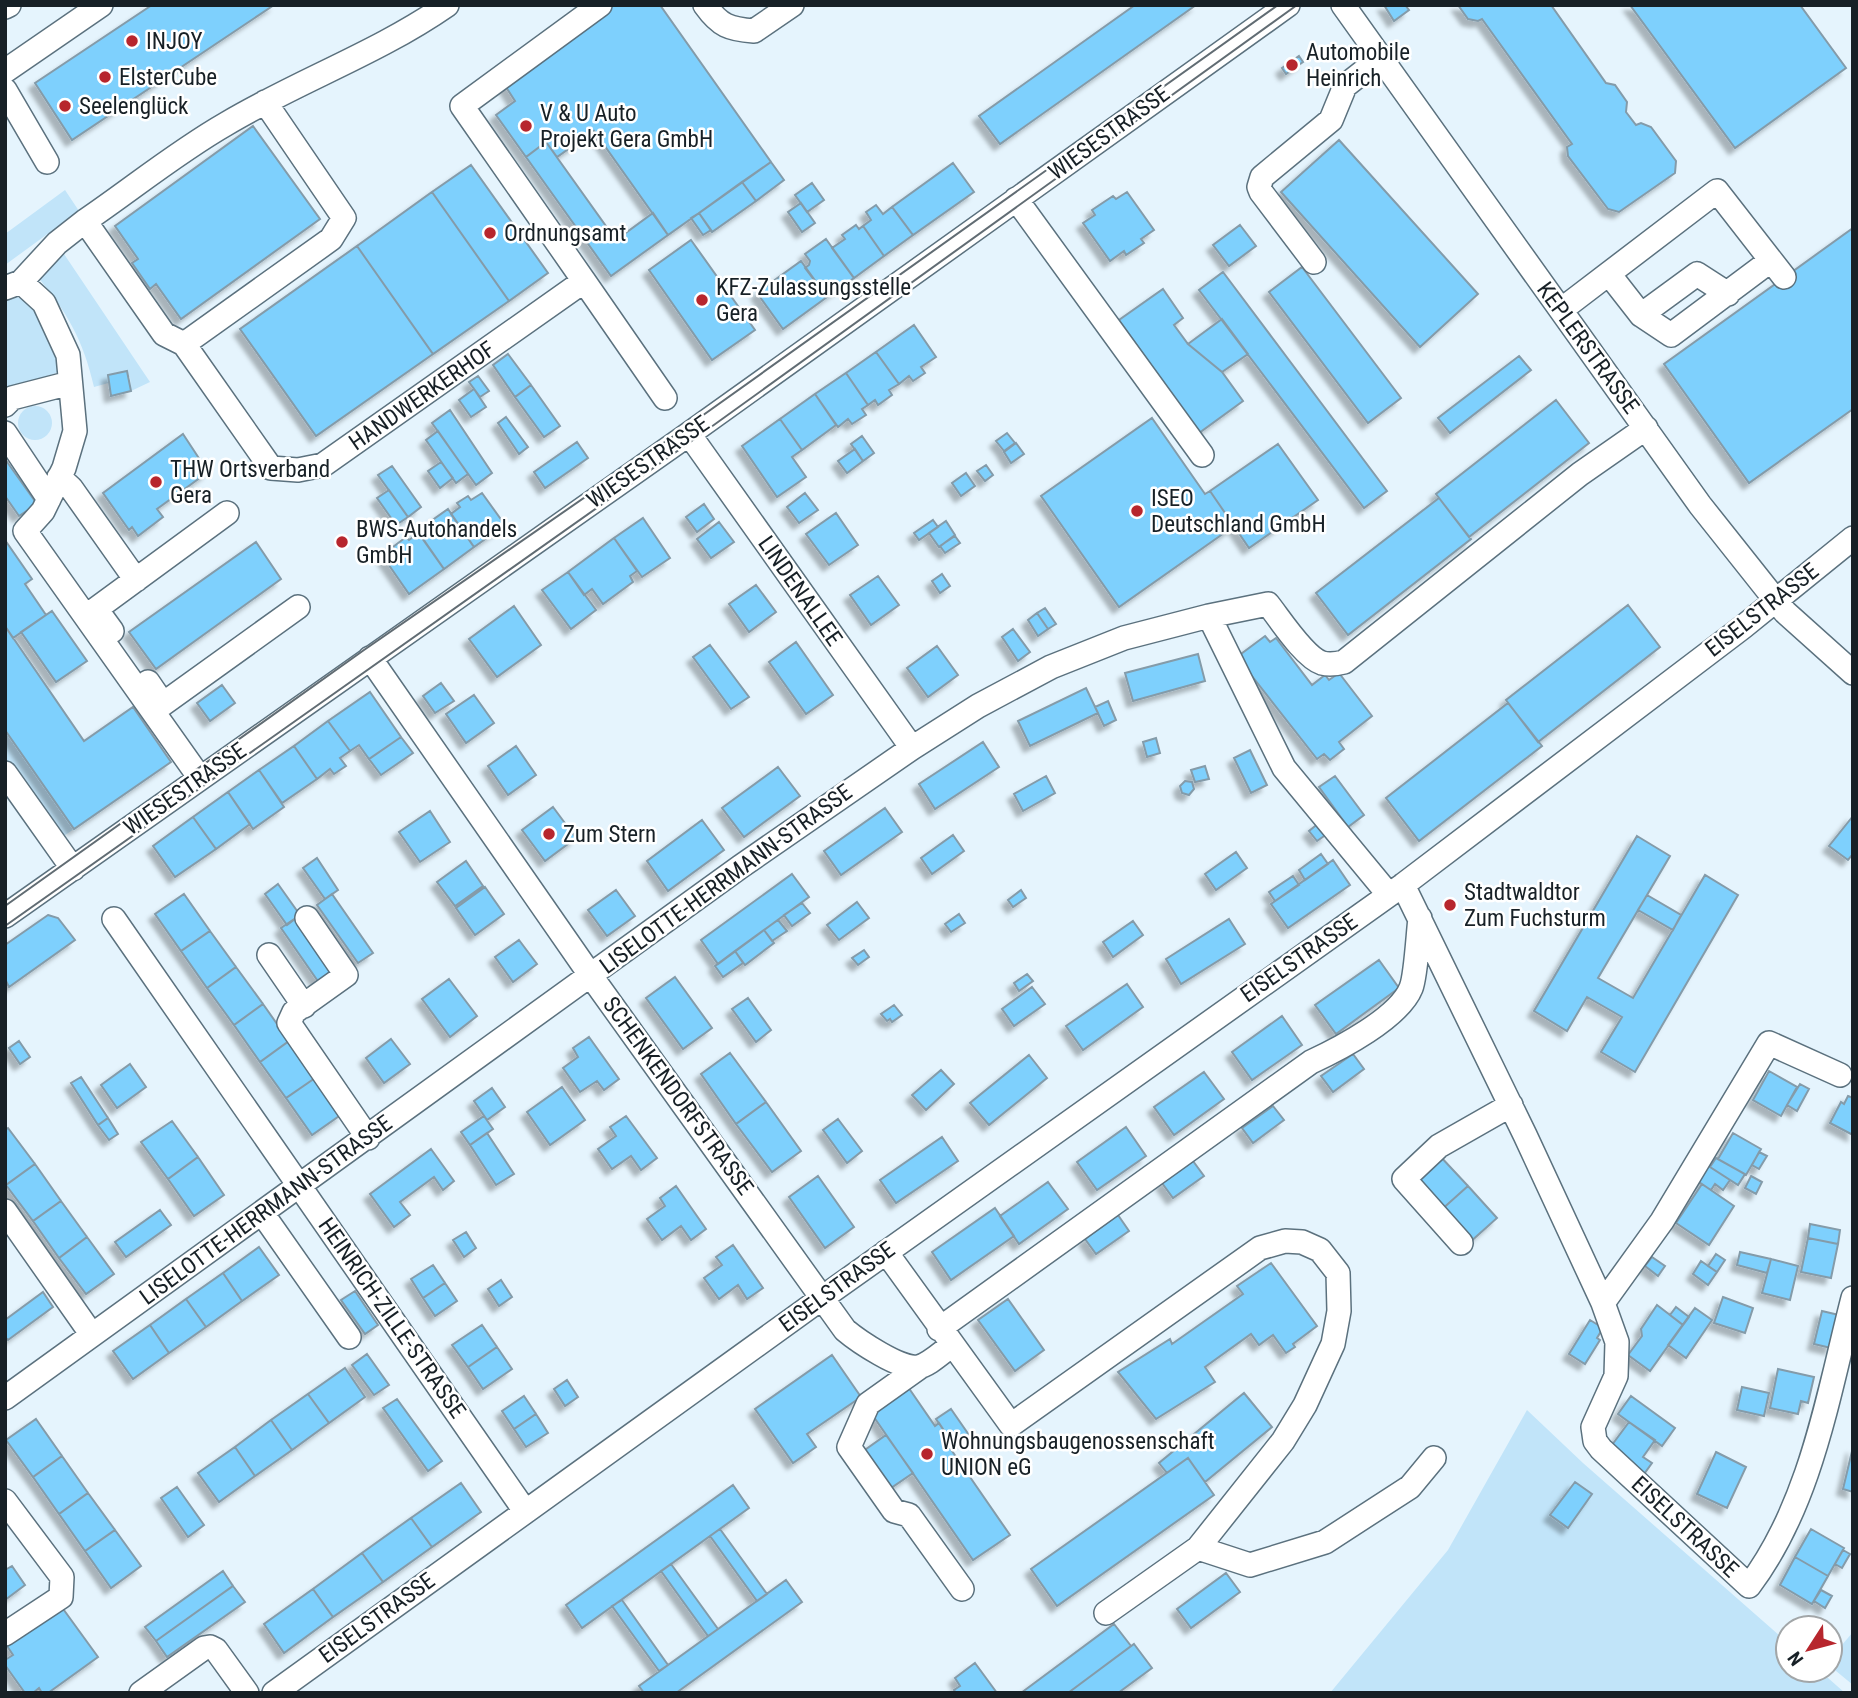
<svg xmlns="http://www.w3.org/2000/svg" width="1858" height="1698" font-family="'Roboto Condensed',sans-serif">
<defs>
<filter id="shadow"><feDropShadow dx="-6" dy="6" stdDeviation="2" flood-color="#0004"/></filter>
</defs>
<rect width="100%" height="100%" fill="#e5f4fd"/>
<path fill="#c1e4f9" d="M65 190 79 211 5 265V234Z
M62 251 150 382 131 391 130 377 94 387C83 339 67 312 36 275Z
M5 296 31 299 69 360 56 373 5 390Z
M18 423a17 17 0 1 1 34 0a17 17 0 1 1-34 0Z
M5 730 74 829 61 838 5 758Z
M1527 1410 1583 1463 1788 1643V1670H1819L1845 1693H1330L1448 1550Z
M1853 1632V1685L1830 1666V1659Z"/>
<path fill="#7ed0fd" stroke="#849ba9" stroke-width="2" filter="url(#shadow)" d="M152 5H274L72 140 35 83Z
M611 5H660L771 162 668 235 594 131 557 157 546 142 526 157 496 115 515 101 504 84Z
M1135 5H1196L1000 144 979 116Z
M1384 5H1405L1409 10 1394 21Z
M1458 5H1551L1606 83 1615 85 1627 102 1626 112 1636 125 1641 123 1651 127 1676 161 1675 173 1619 212 1608 209 1568 156 1567 147 1572 144 1482 19 1478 21 1468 19Z
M1630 5H1800L1846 68 1735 148Z
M1299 56 1303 62 1286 74 1282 68Z
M253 126 320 219 181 319 156 284 150 289 132 263 138 259 115 226Z
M1339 140 1478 294 1420 347 1281 192Z
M546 142 616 240 653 213 668 235 611 276 526 157Z
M771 162 784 180 756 201 742 182Z
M953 163 974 192 913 235 892 207Z
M471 165 548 273 509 301 432 192Z
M742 182 756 201 712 232 699 213Z
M812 183 824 200 807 212 795 195Z
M432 192 509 301 433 354 357 246Z
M1127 192 1154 230 1141 239 1144 243 1126 255 1124 251 1110 261 1083 223 1095 215 1092 210 1113 196 1116 199Z
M801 203 815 223 802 232 788 212Z
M876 205 883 214 892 207 913 235 884 256 863 226 871 220 866 212Z
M699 213 711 230 703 235 691 218Z
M856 225 859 229 863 226 884 256 854 278 832 248 845 239 842 235Z
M1240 225 1256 246 1229 266 1213 245Z
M1853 228V409L1749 483 1664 364Z
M826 239 854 278 827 297 805 268 809 265 810 261 805 254Z
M691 240 755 330 712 360 649 270Z
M357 246 433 354 316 436 240 329Z
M801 261 827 297 783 329 757 293Z
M1302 267 1401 398 1368 423 1269 292Z
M1223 272 1387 491 1364 508 1199 290Z
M1163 289 1183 318 1174 325 1188 344 1222 372 1243 401 1199 433 1119 320Z
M1222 319 1248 354 1222 372 1188 344Z
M914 325 936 357 921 367 925 373 913 381 909 376 899 384 876 352Z
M876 352 899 384 889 390 892 395 878 405 875 400 868 405 846 373Z
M508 354 531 385 515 397 493 365Z
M1519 356 1531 370 1450 433 1438 418Z
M127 371 131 391 111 396 108 375Z
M846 373 868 405 862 409 866 415 852 424 848 419 838 427 815 394Z
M478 376 489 391 480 397 469 382Z
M531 385 560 426 544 437 515 397Z
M474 389 486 407 471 417 459 400Z
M815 394 836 425 802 450 780 419Z
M1556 400 1589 443 1469 537 1436 494Z
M450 410 492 473 476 485 432 423Z
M506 417 528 447 519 454 498 423Z
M1152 418 1205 494 1210 491 1234 526 1119 607 1041 496Z
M780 419 802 450 792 457 806 477 777 497 742 446Z
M438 431 468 474 456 483 426 440Z
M1007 433 1015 443 1004 451 996 441Z
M183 434 208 472 157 509 163 517 138 536 132 527 129 530 103 493Z
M862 436 874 453 863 461 851 444Z
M577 442 588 458 545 488 534 472Z
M1016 443 1024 454 1011 463 1004 452Z
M1278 444 1318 500 1249 548 1210 491Z
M855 449 863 461 847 473 838 461Z
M5 459 37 504 19 516 5 496Z
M441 462 453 478 440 488 428 471Z
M986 465 993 475 985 481 977 471Z
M392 466 421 507 408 517 378 475Z
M966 473 975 486 961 496 952 483Z
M389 490 408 517 396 525 377 498Z
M482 493 505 525 474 547 451 514 460 507 457 503 468 496 471 500Z
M805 493 818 510 799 523 787 507Z
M1439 498 1471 539 1348 635 1316 593Z
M704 504 714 519 697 532 686 517Z
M448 509 474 547 444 569 417 531Z
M836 513 858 545 829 565 806 534Z
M643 518 670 558 642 577 614 538Z
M933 520 938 527 919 540 914 533Z
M946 521 955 535 939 547 929 533Z
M719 522 734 542 711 558 697 539Z
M419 533 444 569 409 594 384 558 395 550 393 547 406 537 409 540Z
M955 536 960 543 945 553 940 546Z
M614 538 637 571 630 576 633 582 603 604 592 589 584 595 568 572Z
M5 540 32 579 25 584 46 615 13 638 5 626Z
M256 542 281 579 156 669 129 632Z
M568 572 596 610 571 629 542 590Z
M942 574 950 586 940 593 932 581Z
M878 576 899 605 871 625 850 595Z
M756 585 776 612 749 632 729 604Z
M1628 605 1660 647 1538 742 1506 700Z
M514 606 541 645 497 677 469 639Z
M1045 608 1056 624 1048 629 1037 613Z
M52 611 87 661 56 682 21 632Z
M1037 613 1048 629 1038 636 1028 620Z
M5 626 84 741 133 707 171 762 74 829 5 730Z
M1013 629 1030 652 1018 661 1002 637Z
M1265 636 1270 642 1276 638 1312 685 1325 675 1329 680 1339 673 1372 716 1339 742 1344 749 1330 760 1324 754 1317 759 1237 657Z
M796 642 833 695 806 714 769 662Z
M710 645 749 697 731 709 693 657Z
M937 646 958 675 928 697 907 668Z
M1198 654 1205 681 1133 701 1125 673Z
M441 683 454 701 435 713 423 696Z
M222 685 235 703 210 721 197 703Z
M1086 688 1098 713 1030 746 1018 721Z
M370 692 401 737 369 759 359 745 350 751 328 721Z
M474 695 494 723 466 743 446 714Z
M1108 701 1116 720 1104 726 1095 707Z
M1508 703 1542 746 1419 841 1386 798Z
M328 721 350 751 340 758 346 766 334 774 330 769 317 779 294 746Z
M401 737 413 753 381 775 369 759Z
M1156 738 1160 753 1147 757 1143 742Z
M983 742 999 767 935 809 919 784Z
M294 746 317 779 282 803 259 770Z
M516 746 536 775 508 795 488 766Z
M1250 750 1267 785 1251 793 1234 758Z
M1205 766 1209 779 1195 782 1191 770Z
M778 767 800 796 744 837 722 808Z
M259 770 284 807 253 829 228 792Z
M1046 776 1055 793 1023 811 1014 794Z
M1335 776 1364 815 1348 827 1319 787Z
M1185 781 1192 782 1194 789 1189 795 1182 793 1180 786Z
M228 792 250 824 216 849 193 817Z
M553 807 576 838 545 861 522 830Z
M885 808 902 832 841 875 824 851Z
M430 811 450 842 420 862 399 832Z
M1853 816V854L1848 860 1829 846Z
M193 817 216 849 175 877 153 846Z
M702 820 724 850 668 891 647 861Z
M1319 823 1327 834 1317 841 1309 831Z
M953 835 964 851 932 874 921 858Z
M1637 836 1670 856 1598 978 1633 998 1705 875 1738 895 1635 1072 1601 1052 1622 1017 1587 997 1567 1031 1534 1011Z
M1236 852 1247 868 1216 890 1205 874Z
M1321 854 1328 864 1305 880 1299 870Z
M317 858 338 890 325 899 303 868Z
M1333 860 1350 885 1288 928 1271 904Z
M466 861 483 886 455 906 437 882Z
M792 874 809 897 718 964 701 940Z
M1293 876 1299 885 1275 901 1269 892Z
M278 884 300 915 287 925 265 894Z
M485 887 504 914 475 935 456 908Z
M616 890 635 916 607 936 588 910Z
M1021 890 1026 898 1013 907 1008 900Z
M184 894 210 931 181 951 155 914Z
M332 894 373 953 358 963 317 905Z
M1647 895 1681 915 1673 930 1638 910Z
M857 902 869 918 839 940 827 925Z
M802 903 810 913 792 926 784 915Z
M959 914 965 923 951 932 945 924Z
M48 915 58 918 75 940 9 987 5 979V945Z
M296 918 337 977 322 987 281 928Z
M1229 919 1245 944 1181 984 1166 959Z
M778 920 787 931 772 941 764 930Z
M1133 921 1143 935 1113 957 1103 942Z
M764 930 774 943 745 965 735 951Z
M210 931 236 967 207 988 181 951Z
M519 940 537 964 513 982 495 957Z
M864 950 869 957 858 965 852 958Z
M735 951 743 963 723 977 715 966Z
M1379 960 1399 988 1336 1034 1315 1005Z
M236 967 263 1004 234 1025 207 988Z
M1027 974 1033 981 1019 991 1014 983Z
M675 977 712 1028 683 1049 646 998Z
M449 979 477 1016 450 1037 422 999Z
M1127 984 1143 1007 1083 1050 1066 1026Z
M1032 987 1045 1004 1014 1026 1002 1009Z
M748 998 771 1030 756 1042 732 1009Z
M263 1004 289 1041 260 1062 234 1025Z
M894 1005 902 1015 892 1022 890 1019 887 1021 881 1014Z
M1282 1016 1302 1045 1252 1080 1232 1052Z
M589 1037 619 1079 604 1090 597 1081 580 1092 563 1068 578 1057 573 1048Z
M391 1039 410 1064 384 1083 366 1058Z
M19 1041 30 1057 20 1064 9 1048Z
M289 1041 315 1078 286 1098 260 1062Z
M730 1053 766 1102 736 1124 701 1074Z
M1353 1054 1364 1069 1333 1092 1321 1076Z
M1029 1055 1047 1078 989 1125 970 1103Z
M130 1064 146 1087 117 1108 101 1085Z
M941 1070 954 1084 926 1110 912 1095Z
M1769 1071 1797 1087 1781 1116 1753 1100Z
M1204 1072 1224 1099 1174 1135 1154 1107Z
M81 1077 108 1118 98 1125 71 1083Z
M315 1078 342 1114 312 1135 286 1098Z
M1800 1084 1809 1089 1797 1111 1787 1105Z
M562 1087 585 1120 550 1145 527 1112Z
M492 1088 505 1107 487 1120 474 1101Z
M1848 1096 1853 1098V1135L1830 1123 1841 1102 1844 1104Z
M766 1102 801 1151 772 1172 736 1124Z
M1273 1106 1284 1120 1253 1143 1242 1128Z
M484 1116 493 1129 470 1145 461 1132Z
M626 1116 657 1158 641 1170 631 1156 612 1169 598 1149 616 1136 610 1127Z
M108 1118 118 1134 109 1140 98 1125Z
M838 1119 862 1151 847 1163 823 1130Z
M172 1121 198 1157 168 1179 141 1142Z
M1126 1127 1146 1156 1097 1190 1077 1162Z
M8 1128 35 1164 6 1185 5 1130Z
M487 1133 514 1174 496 1185 470 1145Z
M1733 1133 1761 1149 1746 1175 1718 1159Z
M942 1137 958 1161 896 1203 880 1180Z
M431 1149 454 1181 443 1190 434 1177 400 1202 410 1215 394 1227 370 1194Z
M1759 1152 1767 1156 1759 1169 1752 1165Z
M1439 1155 1468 1186 1440 1211 1412 1180Z
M198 1157 224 1195 194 1216 168 1179Z
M1716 1158 1745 1174 1738 1185 1710 1167Z
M1193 1161 1204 1176 1173 1198 1162 1183Z
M35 1164 61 1201 33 1221 6 1185Z
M1707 1165 1730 1180 1723 1190 1715 1184 1711 1190 1697 1181Z
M818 1176 854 1227 825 1248 789 1197Z
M1751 1176 1762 1182 1756 1194 1745 1188Z
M1048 1182 1068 1209 1019 1244 1000 1216Z
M1702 1184 1734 1206 1709 1245 1676 1223Z
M676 1186 706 1229 691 1240 681 1226 662 1240 647 1219 665 1206 660 1198Z
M1468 1186 1497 1218 1469 1243 1440 1211Z
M61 1201 87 1237 59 1258 33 1221Z
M995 1208 1014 1236 951 1280 932 1252Z
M160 1210 171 1225 126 1257 115 1242Z
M1118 1215 1129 1231 1096 1254 1085 1239Z
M1810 1224 1840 1230 1838 1244 1808 1238Z
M466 1232 476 1248 464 1257 453 1240Z
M87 1237 114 1274 86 1294 59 1258Z
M1808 1238 1838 1244 1831 1278 1801 1272Z
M733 1245 763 1288 747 1299 738 1285 719 1299 704 1278 722 1265 716 1257Z
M259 1247 279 1275 242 1301 223 1273Z
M1740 1252 1771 1259 1767 1273 1737 1265Z
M1716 1254 1725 1260 1717 1272 1708 1266Z
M1652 1257 1665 1266 1658 1276 1645 1266Z
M1771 1259 1798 1266 1790 1300 1762 1293Z
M1701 1261 1717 1272 1708 1285 1693 1274Z
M1271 1263 1317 1326 1293 1344 1295 1347 1286 1353 1273 1335 1259 1345 1251 1334 1205 1367 1215 1382 1156 1419 1118 1372 1170 1339 1172 1344 1243 1294 1237 1286Z
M433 1265 445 1283 423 1298 411 1279Z
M223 1273 242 1301 206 1327 186 1299Z
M501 1280 512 1297 499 1306 488 1289Z
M445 1283 457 1301 435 1316 423 1298Z
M355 1291 378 1325 365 1334 341 1300Z
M43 1292 53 1307 8 1340 5 1337V1320Z
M1723 1297 1753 1308 1745 1333 1714 1323Z
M186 1299 206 1327 169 1353 150 1325Z
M1008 1299 1044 1350 1015 1371 978 1320Z
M1657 1305 1683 1325 1650 1371 1628 1355 1642 1336 1641 1329Z
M1676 1307 1689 1317 1683 1325 1670 1315Z
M1695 1308 1712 1320 1686 1358 1668 1345Z
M1822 1311 1839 1315 1831 1348 1814 1344Z
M1590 1320 1603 1328 1597 1338 1600 1340 1585 1364 1569 1354Z
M150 1325 169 1353 133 1379 113 1351Z
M482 1325 497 1347 468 1367 452 1345Z
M497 1347 512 1369 483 1389 468 1367Z
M367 1354 389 1385 374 1395 352 1365Z
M832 1355 861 1397 807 1434 816 1447 793 1463 755 1409Z
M345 1368 365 1397 329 1423 308 1394Z
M1778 1369 1814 1377 1808 1403 1801 1401 1798 1414 1770 1408Z
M567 1380 578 1397 565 1406 554 1389Z
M906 1384 935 1426 939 1423 945 1432 941 1435 1010 1535 973 1560 869 1410Z
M1742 1387 1769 1393 1764 1416 1737 1410Z
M1244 1393 1272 1427 1205 1482 1188 1458 1167 1473 1159 1463Z
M308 1394 329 1423 292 1450 271 1420Z
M524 1396 536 1414 514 1429 502 1411Z
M1631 1396 1675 1428 1662 1446 1618 1414Z
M397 1399 442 1461 428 1471 383 1408Z
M951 1409 969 1435 954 1445 936 1419Z
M536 1414 548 1433 526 1447 514 1429Z
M36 1419 62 1456 33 1477 6 1440Z
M271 1420 292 1450 255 1476 235 1447Z
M1629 1422 1655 1440 1643 1457 1652 1463 1644 1474 1609 1449Z
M886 1435 913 1473 888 1490 862 1452Z
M235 1447 255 1476 219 1502 198 1473Z
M1853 1447V1492L1843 1489Z
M1716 1452 1746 1467 1727 1508 1697 1494Z
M62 1456 88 1493 59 1514 33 1477Z
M1188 1458 1214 1495 1057 1606 1031 1569Z
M1575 1482 1592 1494 1568 1528 1550 1515Z
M461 1483 481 1512 432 1547 411 1518Z
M733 1485 749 1508 582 1628 566 1605Z
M177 1487 204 1525 188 1537 161 1498Z
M88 1493 115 1530 85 1551 59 1514Z
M411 1518 432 1547 383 1582 362 1553Z
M720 1529 767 1594 757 1601 710 1536Z
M1811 1529 1844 1548 1828 1576 1795 1557Z
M115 1530 141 1566 111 1588 85 1551Z
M1843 1550 1850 1554 1842 1568 1835 1564Z
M362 1553 383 1582 333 1617 313 1589Z
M1795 1557 1828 1576 1812 1604 1780 1585Z
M671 1564 718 1629 708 1636 661 1571Z
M12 1566 25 1585 5 1600V1570Z
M223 1571 233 1586 156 1641 145 1627Z
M1226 1573 1240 1592 1191 1628 1177 1609Z
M786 1580 802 1602 676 1693H644L639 1686Z
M233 1586 245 1602 167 1657 156 1641Z
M313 1589 333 1617 284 1653 264 1624Z
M1821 1590 1832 1596 1825 1608 1814 1601Z
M622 1600 668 1665 659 1671 612 1606Z
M61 1606 98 1657 48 1693H42L39 1688 33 1693H25L5 1665V1660L13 1655 7 1646Z
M1114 1624 1131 1646 1068 1693H1021Z
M1134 1644 1152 1668 1118 1693H1068Z
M975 1663 997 1693H956L954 1690 960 1686 955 1678Z"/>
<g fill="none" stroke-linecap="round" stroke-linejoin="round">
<g stroke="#5b717e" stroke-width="26">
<path id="minor" d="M705 5C720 26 729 29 754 31L792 5
M1343 5 1700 505 1785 612 1853 673
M5 7 9 5
M5 71 101 5
M5 90 47 162
M265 102 344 218 331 239 184 344 164 334 85 221C132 189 177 152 226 124 298 81 378 53 447 5
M1016 199 1202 455
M1314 262 1261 192 1259 187 1262 177 1331 120 1345 86 1382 57
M1609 274 1641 315 1671 335 1770 261
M584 281 462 106 600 5
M21 282 57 243 85 221
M5 288 21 282 44 303 68 355 75 431 64 468 43 511 25 531 200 778
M1561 310 1717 191 1784 277
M1641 315 1697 274 1728 294
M184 344 271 468 298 470 323 465 584 281 665 398
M5 405 12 398 70 383
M5 433 49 499
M689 434 912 748
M59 477 71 488 136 580
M1209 616 1284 768 1389 895
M112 631 96 609 227 513
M370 658 591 976 845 1330C858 1341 901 1370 918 1367 929 1365 942 1352 951 1346
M148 682 163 704 298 607
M5 773 73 869
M1403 885 1525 1135 1603 1303 1617 1342 1616 1376 1593 1427 1595 1441 1601 1449 1749 1586C1811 1504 1828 1395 1853 1298
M5 916 689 434 1288 5
M307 918 346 975 294 1012 289 1023 368 1138
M114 919 525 1511
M269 955 304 1006
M5 1211 92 1335
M262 1213 349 1337
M1461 1243 1404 1179 1439 1146 1511 1105
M886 1252 1011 1425 1260 1248 1285 1241 1302 1242 1320 1250 1338 1273 1339 1311 1333 1344 1305 1405 1283 1441 1198 1548 1106 1613
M1603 1303 1662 1221 1769 1043 1840 1075
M939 1329 1311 1062C1339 1049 1399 1018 1411 988 1416 976 1418 934 1420 918
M920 1367 868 1404 849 1447 894 1511 909 1515 962 1589
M5 1398 740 867 912 748 978 706 1051 667 1124 638 1209 616 1268 604C1280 619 1304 657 1322 663 1330 665 1336 664 1344 662L1580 474 1646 428
M5 1501 62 1577 61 1597 5 1634
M1198 1548 1250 1565 1325 1542 1410 1487 1434 1458
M141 1693 204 1648 210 1647 216 1650 247 1693
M274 1693 822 1298 1403 885 1743 627 1853 538"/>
</g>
<use href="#minor" stroke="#fff" stroke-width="23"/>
<path stroke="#616c73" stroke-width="2" d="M5 906 364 650 685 428 1278 5
M5 926 693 440 1297 5"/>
</g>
<g fill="#b7262d" stroke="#fff" stroke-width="2.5">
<circle cx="132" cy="41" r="7"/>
<circle cx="1292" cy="65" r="7"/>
<circle cx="105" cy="77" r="7"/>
<circle cx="65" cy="106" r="7"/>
<circle cx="526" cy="126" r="7"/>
<circle cx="490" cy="233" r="7"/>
<circle cx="702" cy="300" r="7"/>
<circle cx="156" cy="482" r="7"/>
<circle cx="1137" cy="511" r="7"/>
<circle cx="342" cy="542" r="7"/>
<circle cx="549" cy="834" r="7"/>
<circle cx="1450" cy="905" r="7"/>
<circle cx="927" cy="1454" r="7"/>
</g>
<g text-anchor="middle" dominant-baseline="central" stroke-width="5" stroke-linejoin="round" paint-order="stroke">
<g font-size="23" fill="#172026" stroke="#fff" text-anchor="start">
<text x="146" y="41">INJOY</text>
<text x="1306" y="52">Automobile<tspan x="1306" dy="26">Heinrich</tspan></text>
<text x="119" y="77">ElsterCube</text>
<text x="79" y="106">Seelenglück</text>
<text x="540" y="113">V &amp; U Auto<tspan x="540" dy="26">Projekt Gera GmbH</tspan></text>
<text x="504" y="233">Ordnungsamt</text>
<text x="716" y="287">KFZ-Zulassungsstelle<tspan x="716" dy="26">Gera</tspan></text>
<text x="170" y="469">THW Ortsverband<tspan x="170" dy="26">Gera</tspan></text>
<text x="1151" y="498">ISEO<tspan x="1151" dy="26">Deutschland GmbH</tspan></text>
<text x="356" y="529">BWS-Autohandels<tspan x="356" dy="26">GmbH</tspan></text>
<text x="563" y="834">Zum Stern</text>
<text x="1464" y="892">Stadtwaldtor<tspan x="1464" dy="26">Zum Fuchsturm</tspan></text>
<text x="941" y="1441">Wohnungsbaugenossenschaft<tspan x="941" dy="26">UNION eG</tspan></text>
</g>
<g font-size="23" fill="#172026" stroke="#fff">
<text transform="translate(1109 133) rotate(-36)">WIESESTRASSE</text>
<text transform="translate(1588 348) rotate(54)">KEPLERSTRASSE</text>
<text transform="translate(422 396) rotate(-35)">HANDWERKERHOF</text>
<text transform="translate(648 462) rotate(-35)">WIESESTRASSE</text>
<text transform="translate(800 591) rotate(55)">LINDENALLEE</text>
<text transform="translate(1762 610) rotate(-38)">EISELSTRASSE</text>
<text transform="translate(185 789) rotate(-35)">WIESESTRASSE</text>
<text transform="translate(726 879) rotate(-36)">LISELOTTE-HERRMANN-STRASSE</text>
<text transform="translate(1299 958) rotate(-35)">EISELSTRASSE</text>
<text transform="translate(678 1096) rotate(54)">SCHENKENDORFSTRASSE</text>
<text transform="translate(266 1210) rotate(-36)">LISELOTTE-HERRMANN-STRASSE</text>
<text transform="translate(837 1287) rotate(-36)">EISELSTRASSE</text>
<text transform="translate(392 1318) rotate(55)">HEINRICH-ZILLE-STRASSE</text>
<text transform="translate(1685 1527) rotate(43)">EISELSTRASSE</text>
<text transform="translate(377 1618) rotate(-36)">EISELSTRASSE</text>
</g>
</g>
<rect width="1858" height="1698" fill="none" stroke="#172026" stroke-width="14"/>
<g transform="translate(1809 1649) rotate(234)"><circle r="33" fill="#ffffff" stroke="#a2a6a8" stroke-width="2"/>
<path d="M0-5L12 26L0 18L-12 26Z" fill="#b7262d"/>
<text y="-10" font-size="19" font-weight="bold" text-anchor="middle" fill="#172026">N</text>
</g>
</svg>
